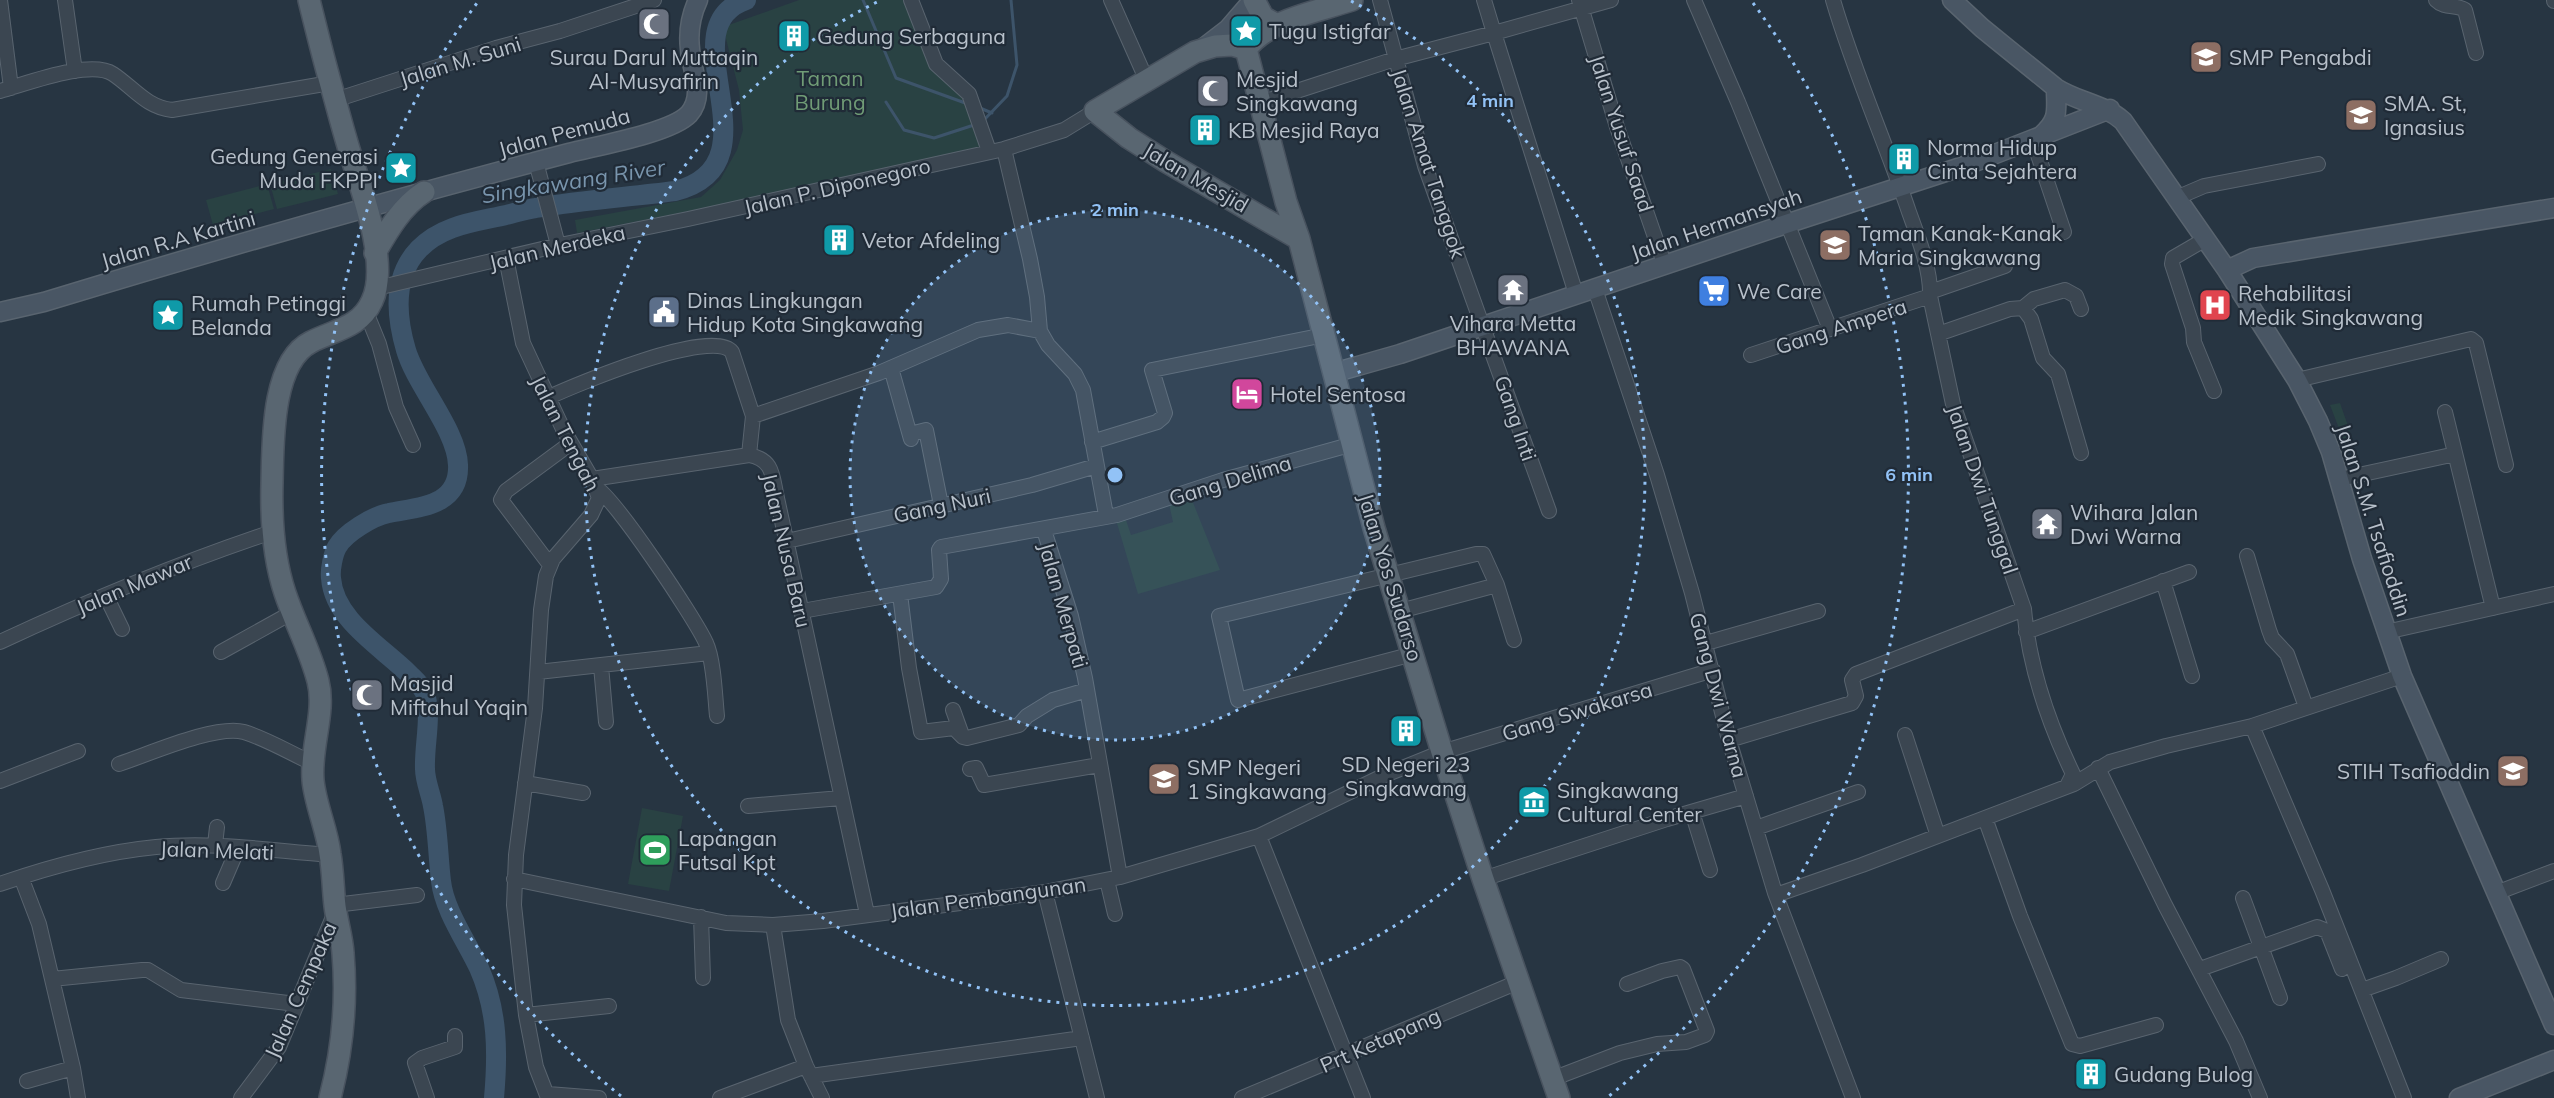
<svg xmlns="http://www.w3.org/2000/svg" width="2554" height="1098" font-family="Mulish,sans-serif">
<rect width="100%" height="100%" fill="#273542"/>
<path fill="#294243" d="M799 0H915L938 61 975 99 995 144 794 191 577 233 575 220 701 197 720 180 737 150 743 130 739 90 723 27Z
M331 169 338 194 277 209 270 184Z
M267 184 274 209 213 225 206 200Z
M2340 403 2355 446 2346 447 2330 405Z
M1190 495 1220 570 1138 594 1116 520 1125 517 1131 535 1173 522 1169 504Z
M642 808 683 816 669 891 628 884Z"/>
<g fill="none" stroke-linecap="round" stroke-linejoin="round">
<path stroke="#3d546a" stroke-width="3" d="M863 0 896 78 968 104
M886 102 904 130 934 138 977 124
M980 108 992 113
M983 121 1007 96 1017 65 1011 0"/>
<path stroke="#3d546a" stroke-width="20" d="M494 1098C498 1053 498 1011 479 968 467 942 444 910 441 881 438 856 438 831 433 806 431 794 425 781 425 769 424 744 432 718 425 693 422 686 415 680 409 674 382 647 334 620 331 578 330 570 333 554 337 547 345 533 373 516 389 513 417 507 460 507 458 465 457 430 416 385 406 350 396 316 392 277 419 249 442 225 475 222 506 215 516 213 526 209 536 208 582 200 629 197 675 191 783 164 664 28 746 0"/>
<g stroke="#59646f" stroke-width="16">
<path id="street" d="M0 0 11 88
M65 0 75 71
M911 0 936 64 969 94 989 151
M1111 0 1147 81
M1380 0 1425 166 1549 511
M1579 0 1617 127 1665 266
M1694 0 1738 102 1830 329
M1833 0C1854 72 1885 141 1909 212 1918 237 1931 269 1930 296L1953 404 2024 609C2029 666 2048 722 2073 774L2067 786
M2436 0C2445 9 2456 4 2465 10L2476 53
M2554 0V1
M0 91C26 84 90 59 113 74 134 88 146 107 172 110L330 83
M335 100 496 48 560 31 654 0
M1260 103 1395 59 1494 33 1484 0
M2033 140 2064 232
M1004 149 1030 259 1037 297 1040 331 1048 345 1075 374 1083 390 1106 515
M536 162 558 245
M2176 198 2204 186 2318 164
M2204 240 2173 258 2172 264 2193 328 2194 342 2214 391
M506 258 523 343 563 429 592 479 599 498 591 515 553 559 546 576 541 610 535 708 516 855 514 905 526 1015 536 1067 548 1098
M377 288 555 246 688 219 1004 149 1064 130 1095 111
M1595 289 1657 475 1692 593 1729 740 1775 893 1853 1098
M1930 292 2005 266
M1576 294 1494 33 1611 0
M2023 308 2034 299 2065 290 2076 296 2081 309
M366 312 379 344 396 407 413 445
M1938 334 2010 309 2023 308 2031 319 2043 358 2058 374 2081 453
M1751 355 1930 296
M891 368 911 439
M2297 380 2471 339 2476 343 2506 465
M549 397C575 385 712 327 732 352L753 416 749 455C774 460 772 476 777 498L867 914
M2445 412 2493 608
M753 416 879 373 978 330 1008 325 1040 331
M910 434 926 430 941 505
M1092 442 1157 422 1163 417 1165 413 1152 370 1324 335
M592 479 749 455
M2340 479 2451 455
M595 487C613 495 696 620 706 643 714 660 715 697 717 716
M1044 530 1071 616 1085 678 1120 877
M787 541 1032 485 1096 466
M2247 556 2269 630 2272 638 2287 654 2306 707
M550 565 501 500 506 491 571 443
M2163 581 2192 676
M900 594 909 668 921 732 954 728 963 737 967 738 1019 725 1027 716 1053 700 1087 690
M106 596 122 629
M802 611 936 587 941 579 939 550 941 547 1117 515 1223 480 1353 444
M1400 611 1497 585
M2026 632 2189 572
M2386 632 2554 594
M0 642C88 601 179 563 272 532
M1706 643 1818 611
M221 652 293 612
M1413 654 1238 700 1219 616 1476 554H1483L1497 585 1514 640
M601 666 606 722
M538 672 709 653
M953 710 962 735
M2252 726 2322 890 2404 1098
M1905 735 1938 836
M1729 740 1852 703 1856 696 1852 680 1856 674 2024 609
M119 764C147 755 216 724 244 732 267 739 290 753 312 763
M2098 768 2165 905 2236 1041 2260 1098
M970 769 976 768 984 785 1099 765
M0 781 78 751
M525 783 583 793
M748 806 841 798
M1692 812 1710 870
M1985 818 2020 916 2072 1044 2080 1046 2156 1025
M1756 828 1858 792
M1259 836 1363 1098
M215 845 217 827
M21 877 39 924 73 1068 78 1098
M514 879 726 923 773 925 823 921 1045 892 1120 877 1259 836 1385 775 1442 752 1713 670
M1483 879 1667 819 1746 796
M1107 880 1115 914
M223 883 238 848
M0 884C49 867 104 852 156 847 214 841 273 851 331 855
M1045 892 1097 1098
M2496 893 2554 871
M1776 895 1862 865 2074 784 2110 762 2166 746 2252 726 2402 676
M2243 898 2280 998
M335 905 417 895
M701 917 703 978
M773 925 788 1020 806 1066 822 1098
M2200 969 2317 927 2327 931 2342 969
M52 979 142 970H148L181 990 296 1004
M2362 990 2396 978 2441 959
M526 1015 609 1006
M811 1076 1082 1038
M1552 1079 1620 1053 1657 1044 1686 1042 1705 1035 1707 1031 1683 969 1680 967 1662 971 1627 984
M27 1081 73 1068
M548 1094 599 1098
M241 1098 279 1047 335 912
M427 1098 415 1063 422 1058 455 1047V1036
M720 1098 806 1066
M1242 1098 1518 982"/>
</g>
<g stroke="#59646f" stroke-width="21">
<path id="secondary" d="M1952 0 1982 28 2056 88C2078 102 2104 104 2123 121L2227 270 2297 380 2318 421 2331 452 2362 559 2402 676 2554 1025
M1202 49 1228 29 1253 0
M2042 135C2060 119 2056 110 2056 88
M2227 270 2253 258 2554 208
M0 312 44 302C218 249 393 199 569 153 596 146 671 133 689 114 706 94 691 71 690 49 688 32 691 15 698 0
M1333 373 1400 354 1786 224 1967 165 2110 109
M2459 1098 2554 1060"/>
</g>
<g stroke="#48525e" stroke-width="24">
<path id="primary" d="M309 0C316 28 323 57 331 85 338 110 344 134 352 159 363 194 389 266 372 301 360 328 334 330 311 342 271 362 273 444 272 483 271 520 273 557 285 593 295 623 310 650 318 681 326 712 310 747 313 780 315 804 327 829 330 854 333 871 333 889 335 906 337 922 342 937 343 953 347 1000 342 1052 330 1098
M1254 0 1263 17 1277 25
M1246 49 1286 202 1299 239 1374 528 1442 752 1483 879 1559 1098
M1246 49 1232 45 1215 46 1195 52 1095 111 1129 138 1165 161 1299 239
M1246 49C1269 19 1317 12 1352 0
M375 253C388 230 402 206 424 192"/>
</g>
<use href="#street" stroke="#3b4651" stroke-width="14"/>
<use href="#secondary" stroke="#495664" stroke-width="18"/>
<use href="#primary" stroke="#596671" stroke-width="21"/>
</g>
<circle cx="1115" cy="475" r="265" fill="#92c2f6" fill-opacity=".12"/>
<g fill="none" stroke="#92c2f6" stroke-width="3" stroke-dasharray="3 6">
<circle cx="1115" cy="475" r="265"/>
<path d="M1351 1A530 530 0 1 1 879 1"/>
<path d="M621 1096A794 794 0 0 1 477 3M1753 3A794 794 0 0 1 1609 1096"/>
</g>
<defs>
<g id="mosque-square" transform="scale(1.725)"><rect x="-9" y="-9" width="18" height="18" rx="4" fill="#6b7280" stroke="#202b37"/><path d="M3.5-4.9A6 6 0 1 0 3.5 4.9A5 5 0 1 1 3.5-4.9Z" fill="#fff"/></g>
<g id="sight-square" transform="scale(1.725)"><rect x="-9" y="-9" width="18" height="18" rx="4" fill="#0f9aa8" stroke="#202b37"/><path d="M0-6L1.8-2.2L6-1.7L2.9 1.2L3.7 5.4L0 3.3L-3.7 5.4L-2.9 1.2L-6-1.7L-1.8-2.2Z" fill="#fff"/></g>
<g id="building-square" transform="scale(1.725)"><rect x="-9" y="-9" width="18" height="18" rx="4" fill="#0f9aa8" stroke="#202b37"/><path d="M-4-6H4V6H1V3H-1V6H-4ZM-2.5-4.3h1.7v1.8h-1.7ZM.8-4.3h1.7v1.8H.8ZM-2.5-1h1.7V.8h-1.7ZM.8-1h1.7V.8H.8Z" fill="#fff"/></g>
<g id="school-square" transform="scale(1.725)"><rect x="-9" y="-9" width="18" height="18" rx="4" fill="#8d6e63" stroke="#202b37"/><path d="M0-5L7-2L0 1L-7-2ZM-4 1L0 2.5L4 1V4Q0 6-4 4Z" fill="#fff"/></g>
<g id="temple-square" transform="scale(1.725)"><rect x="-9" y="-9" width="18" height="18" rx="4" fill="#6b7280" stroke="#202b37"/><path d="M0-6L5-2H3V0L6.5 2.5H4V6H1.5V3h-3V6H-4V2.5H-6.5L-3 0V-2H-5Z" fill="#fff"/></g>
<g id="supermarket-square" transform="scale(1.725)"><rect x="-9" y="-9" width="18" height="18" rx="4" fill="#3f7fe0" stroke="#202b37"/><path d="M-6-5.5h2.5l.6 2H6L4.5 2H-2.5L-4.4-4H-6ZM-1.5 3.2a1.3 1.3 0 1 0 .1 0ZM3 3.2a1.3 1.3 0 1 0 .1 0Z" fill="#fff"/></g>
<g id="hospital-square" transform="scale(1.725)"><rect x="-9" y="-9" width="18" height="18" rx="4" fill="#e0444e" stroke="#202b37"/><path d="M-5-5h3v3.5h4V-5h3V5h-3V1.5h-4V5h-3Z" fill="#fff"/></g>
<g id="civic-square" transform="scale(1.725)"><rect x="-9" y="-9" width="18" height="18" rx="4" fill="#5c6f8a" stroke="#202b37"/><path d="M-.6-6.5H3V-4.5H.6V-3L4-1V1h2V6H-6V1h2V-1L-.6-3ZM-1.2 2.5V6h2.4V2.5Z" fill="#fff"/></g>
<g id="hotel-square" transform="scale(1.725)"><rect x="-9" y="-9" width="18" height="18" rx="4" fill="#d1479c" stroke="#202b37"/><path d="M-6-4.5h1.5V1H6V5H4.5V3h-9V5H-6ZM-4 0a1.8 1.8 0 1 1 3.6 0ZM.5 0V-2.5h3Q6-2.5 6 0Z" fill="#fff"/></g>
<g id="university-square" transform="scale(1.725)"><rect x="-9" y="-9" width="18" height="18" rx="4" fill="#8d6e63" stroke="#202b37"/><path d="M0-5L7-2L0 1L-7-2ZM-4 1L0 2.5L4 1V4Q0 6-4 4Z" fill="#fff"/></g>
<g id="museum-square" transform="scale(1.725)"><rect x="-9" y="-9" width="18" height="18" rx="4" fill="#0f9aa8" stroke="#202b37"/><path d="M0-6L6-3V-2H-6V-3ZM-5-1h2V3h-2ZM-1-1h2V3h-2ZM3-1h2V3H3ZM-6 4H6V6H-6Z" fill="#fff"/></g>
<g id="stadium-square" transform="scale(1.725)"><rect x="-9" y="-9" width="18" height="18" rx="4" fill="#2e9e5b" stroke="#202b37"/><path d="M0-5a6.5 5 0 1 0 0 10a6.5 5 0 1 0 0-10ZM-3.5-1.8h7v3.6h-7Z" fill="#fff"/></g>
</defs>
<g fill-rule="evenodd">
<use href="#mosque-square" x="654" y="24"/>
<use href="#sight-square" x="1246" y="31"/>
<use href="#building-square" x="794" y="36"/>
<use href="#school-square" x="2206" y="57"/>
<use href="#mosque-square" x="1213" y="91"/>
<use href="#school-square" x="2361" y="115"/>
<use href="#building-square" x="1205" y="130"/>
<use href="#building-square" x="1904" y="159"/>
<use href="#sight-square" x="401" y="168"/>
<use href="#building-square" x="839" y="240"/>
<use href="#school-square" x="1835" y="245"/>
<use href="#temple-square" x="1513" y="290"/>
<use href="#supermarket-square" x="1714" y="291"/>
<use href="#hospital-square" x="2215" y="305"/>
<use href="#civic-square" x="664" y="312"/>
<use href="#sight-square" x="168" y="315"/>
<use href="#hotel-square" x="1247" y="394"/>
<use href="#temple-square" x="2047" y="524"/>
<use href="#mosque-square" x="367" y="695"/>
<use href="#building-square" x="1406" y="731"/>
<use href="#university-square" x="2513" y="771"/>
<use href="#school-square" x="1164" y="779"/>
<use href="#museum-square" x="1534" y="802"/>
<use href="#stadium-square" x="655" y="850"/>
<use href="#building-square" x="2091" y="1074"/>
</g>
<g text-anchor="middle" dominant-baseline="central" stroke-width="4.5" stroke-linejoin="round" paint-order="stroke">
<g font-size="21" fill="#b8c1cb" stroke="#202b37" text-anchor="start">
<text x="1269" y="31">Tugu Istigfar</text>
<text x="817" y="36">Gedung Serbaguna</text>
<text x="654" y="57" text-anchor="middle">Surau Darul Muttaqin<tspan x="654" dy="24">Al-Musyafirin</tspan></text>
<text x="2229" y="57">SMP Pengabdi</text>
<text x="1236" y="79">Mesjid<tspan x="1236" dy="24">Singkawang</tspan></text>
<text x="2384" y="103">SMA. St,<tspan x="2384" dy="24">Ignasius</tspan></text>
<text x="1228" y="130">KB Mesjid Raya</text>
<text x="1927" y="147">Norma Hidup<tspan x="1927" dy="24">Cinta Sejahtera</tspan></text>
<text x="378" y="156" text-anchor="end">Gedung Generasi<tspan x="378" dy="24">Muda FKPPI</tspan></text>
<text x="1858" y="233">Taman Kanak-Kanak<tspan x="1858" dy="24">Maria Singkawang</tspan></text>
<text x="862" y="240">Vetor Afdeling</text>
<text x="1737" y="291">We Care</text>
<text x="2238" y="293">Rehabilitasi<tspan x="2238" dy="24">Medik Singkawang</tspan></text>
<text x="687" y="300">Dinas Lingkungan<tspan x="687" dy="24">Hidup Kota Singkawang</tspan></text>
<text x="191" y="303">Rumah Petinggi<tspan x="191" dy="24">Belanda</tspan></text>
<text x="1513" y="323" text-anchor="middle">Vihara Metta<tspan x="1513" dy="24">BHAWANA</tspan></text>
<text x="1270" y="394">Hotel Sentosa</text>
<text x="2070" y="512">Wihara Jalan<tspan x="2070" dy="24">Dwi Warna</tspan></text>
<text x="390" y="683">Masjid<tspan x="390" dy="24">Miftahul Yaqin</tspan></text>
<text x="1406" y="764" text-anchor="middle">SD Negeri 23<tspan x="1406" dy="24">Singkawang</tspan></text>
<text x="1187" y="767">SMP Negeri<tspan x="1187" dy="24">1 Singkawang</tspan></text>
<text x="2490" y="771" text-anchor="end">STIH Tsafioddin</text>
<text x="1557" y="790">Singkawang<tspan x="1557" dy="24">Cultural Center</tspan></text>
<text x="678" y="838">Lapangan<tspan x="678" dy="24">Futsal Kpt</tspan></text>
<text x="2114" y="1074">Gudang Bulog</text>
</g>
<g font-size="21" fill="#b8c1cb" stroke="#202b37">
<text transform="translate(460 61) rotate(-17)">Jalan M. Suni</text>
<text transform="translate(564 132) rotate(-15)">Jalan Pemuda</text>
<text transform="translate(1622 133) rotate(72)">Jalan Yusuf Saad</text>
<text transform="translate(1429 163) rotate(72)">Jalan Amat Tanggok</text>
<text transform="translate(1196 177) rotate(30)">Jalan Mesjid</text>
<text transform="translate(837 186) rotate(-13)">Jalan P. Diponegoro</text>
<text transform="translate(1716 224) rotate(-19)">Jalan Hermansyah</text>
<text transform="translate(178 239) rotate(-16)">Jalan R.A Kartini</text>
<text transform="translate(557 247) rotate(-13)">Jalan Merdeka</text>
<text transform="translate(1841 326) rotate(-18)">Gang Ampera</text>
<text transform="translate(1516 418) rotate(71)">Gang Inti</text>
<text transform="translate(566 433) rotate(63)">Jalan Tengah</text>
<text transform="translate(1230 480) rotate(-17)">Gang Delima</text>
<text transform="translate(1983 489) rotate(71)">Jalan Dwi Tunggal</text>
<text transform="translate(942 505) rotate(-12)">Gang Nuri</text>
<text transform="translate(2374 520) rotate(72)">Jalan S.M. Tsafioddin</text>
<text transform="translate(787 550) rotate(77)">Jalan Nusa Baru</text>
<text transform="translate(1391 577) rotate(73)">Jalan Yos Sudarso</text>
<text transform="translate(134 584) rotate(-23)">Jalan Mawar</text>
<text transform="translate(1064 605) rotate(74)">Jalan Merpati</text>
<text transform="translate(1719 695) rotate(75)">Gang Dwi Warna</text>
<text transform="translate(1577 711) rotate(-17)">Gang Swakarsa</text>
<text transform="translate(217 850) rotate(2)">Jalan Melati</text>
<text transform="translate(988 897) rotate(-8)">Jalan Pembangunan</text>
<text transform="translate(300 990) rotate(-66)">Jalan Cempaka</text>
<text transform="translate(1380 1040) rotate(-24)">Prt Ketapang</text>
</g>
<g font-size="21" fill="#709c76" stroke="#202b37">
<text x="830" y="78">Taman<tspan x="830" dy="24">Burung</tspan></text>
</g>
<g font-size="22" font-style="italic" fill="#7995ad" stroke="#202b37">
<text transform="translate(573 181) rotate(-9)">Singkawang River</text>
</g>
</g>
<circle cx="1115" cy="475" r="9" fill="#92c2f6" stroke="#202b37" stroke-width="3"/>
<g font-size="18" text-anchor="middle" font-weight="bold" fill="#92c2f6" stroke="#202b37" stroke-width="4.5" stroke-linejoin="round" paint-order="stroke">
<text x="1490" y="107">4 min</text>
<text x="1115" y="216">2 min</text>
<text x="1909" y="481">6 min</text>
</g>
</svg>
